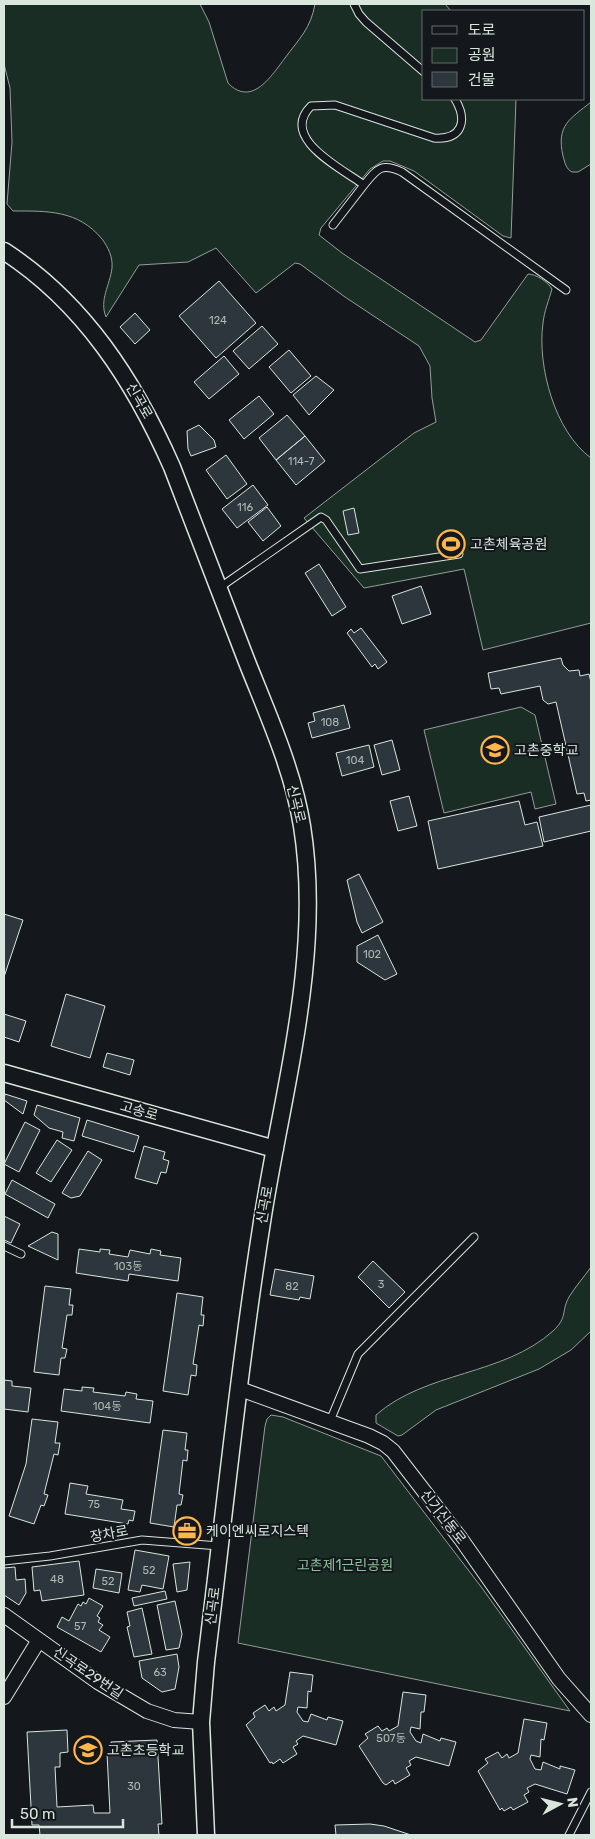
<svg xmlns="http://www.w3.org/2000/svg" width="595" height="1839" font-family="Rubik,'Noto Sans KR',sans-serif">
<rect width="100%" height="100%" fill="#14181c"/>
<path fill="#1a2d24" stroke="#939e99" d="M4 4H200L209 22 228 83C252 108 272 75 285 58 299 39 311 28 315 4H445L451 11H424V99H516L511 238 503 236 414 171 390 161H383L370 169 321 228 319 235 342 253 475 342 481 340 528 274C536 274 548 282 552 289 549 300 544 312 543 323 537 366 555 432 591 458V623L483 650 464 569 364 588 304 518 414 433 436 422 432 398 430 366 419 346 345 297 300 264 295 263 256 293 216 248 188 262 139 265 106 317C99 300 110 285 112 268 113 257 108 247 102 239 78 210 48 211 13 211L7 204 12 142 10 88 4 64Z
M591 102V164L578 172H572C566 169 565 163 563 156 556 125 570 119 591 102Z
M521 707 535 715 556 804 535 809 531 792 444 813 424 730Z
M591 1267V1331L571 1350 539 1369 436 1410 402 1435 398 1436 376 1423V1415C426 1371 503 1376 553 1331 568 1317 561 1311 569 1297 575 1287 584 1277 591 1267Z
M271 1415 283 1417 381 1456 482 1588 570 1711 238 1643 265 1426 267 1419Z"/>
<path fill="#2c363c" stroke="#d8e6dc" d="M219 281 256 323 216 358 179 316Z
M135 313 150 330 135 344 120 327Z
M262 326 278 344 249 369 233 351Z
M289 350 311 376 291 393 269 367Z
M224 356 239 374 209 399 194 382Z
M316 376 334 390 309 415 293 395Z
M259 396 274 414 244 439 229 420Z
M287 415 305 436 276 460 259 438Z
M199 425 214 440 216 447 191 456 188 449 187 431Z
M305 436 325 461 296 485 276 460Z
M226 455 247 484 227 499 206 470Z
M253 485 268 505 237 528 222 509Z
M267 507 281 526 263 541 248 522Z
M354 508 359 533 348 535 343 511Z
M319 564 346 607 332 616 305 573Z
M421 586 431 614 402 624 392 596Z
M361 628 387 662 378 669 375 664 372 667 347 633 351 629 354 633Z
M561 658 563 665 569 671 579 670 580 676 589 674 591 682V800L586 801 584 793 577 794 556 702 548 704 543 700 540 686 501 694 499 688 491 689 488 673Z
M344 705 350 728 312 738 308 723 315 721 313 713Z
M392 740 400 770 382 775 374 745Z
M369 745 374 767 342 776 336 753Z
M409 796 417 826 398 831 390 801Z
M519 801 525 825 537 822 543 846 438 869 428 821Z
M591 805V831L544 842 539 817Z
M359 874 383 922 362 933 357 922 347 880Z
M4 914 23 920 4 977Z
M378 935 397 974 385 980 357 962V946Z
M66 994 105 1006 90 1058 51 1046Z
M4 1014 26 1021 19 1042 4 1037Z
M107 1053 134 1060 130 1075 103 1067Z
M5 1094 27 1101 23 1114 4 1100Z
M37 1105 80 1118 74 1141 62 1138 63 1132 49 1128 34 1115Z
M87 1120 139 1136 134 1152 82 1136Z
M25 1122 40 1130 19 1172 4 1164Z
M57 1140 72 1150 51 1182 36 1173Z
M144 1146 165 1152 163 1159 169 1161 166 1173 161 1172 157 1184 135 1178Z
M88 1151 102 1160 80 1196 71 1198 62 1193Z
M12 1180 55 1204 48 1218 5 1194Z
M4 1216 20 1224 11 1243 4 1240Z
M52 1232 58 1234V1260L28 1246Z
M79 1249 100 1252V1249L110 1250 109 1254 128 1257 130 1250 150 1254 151 1249 161 1251 160 1255 181 1258 178 1281 129 1274 128 1281 76 1273Z
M373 1261 405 1292 389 1308 358 1277Z
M275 1269 314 1276 310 1299 300 1297 299 1300 270 1295Z
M45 1286 71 1289 69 1305H73L72 1315H67L62 1348 67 1349 65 1358H61L59 1375 34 1372Z
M177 1293 203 1297 201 1315H204L203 1326 199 1325 193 1364 197 1365 196 1376 191 1375 188 1395 163 1391Z
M4 1380 12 1381V1386L31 1388 28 1412 4 1409Z
M82 1387 94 1388 93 1392 125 1396 126 1392 137 1394 136 1399 153 1401 150 1423 61 1411 64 1389 82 1391Z
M32 1419 58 1422 55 1443H60L58 1455 54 1454 44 1494 48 1495 44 1506 41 1505 34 1524 9 1516 26 1464Z
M163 1430 187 1433 185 1450H188L187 1461 183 1460 179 1494 183 1495 181 1505H177L174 1527 150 1523Z
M70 1483 88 1486 86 1494 123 1500 121 1509 135 1511 133 1521 129 1520 128 1524 65 1514Z
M135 1550 169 1556 163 1589 142 1585 140 1592 128 1590Z
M79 1561 84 1595 42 1601 40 1590 34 1591 32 1567Z
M190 1562 187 1590 177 1592 173 1564Z
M15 1567 16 1580 25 1579 26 1593 19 1605 4 1595V1568Z
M96 1569 122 1573 119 1593 93 1588Z
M165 1591 167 1599 134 1606 132 1598Z
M89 1598 103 1606 97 1616 100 1618 98 1622 103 1625 99 1630 110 1637 101 1652 57 1627 62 1617 69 1621 78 1604 81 1606 83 1602 86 1604Z
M175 1601 182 1634 179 1648 166 1650 157 1605Z
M142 1608 152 1654 134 1657 127 1627 130 1626 127 1612Z
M177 1654 179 1667 175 1689 162 1692 142 1678 139 1661Z
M290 1672 313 1675 311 1692 308 1691 307 1708 298 1707 297 1712 303 1721 308 1722 311 1714 327 1720 328 1717 343 1721 336 1745 303 1736 296 1741 298 1744 293 1747 297 1754 283 1763 280 1759 273 1764 272 1762 270 1763 246 1725 255 1717 253 1713 265 1705 269 1711 274 1707 276 1711 285 1705Z
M403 1692 426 1695 424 1712H421L420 1729 411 1727 410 1732 416 1741 421 1743 423 1734 440 1741 441 1738 456 1742 449 1766 416 1757 409 1761 411 1765 406 1768 410 1775 395 1784 393 1780 386 1785 383 1783 359 1746 368 1738 365 1734 378 1726 382 1731 387 1728 389 1731 398 1726Z
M524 1719 547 1723 544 1740 541 1739 540 1757 531 1755 530 1759 535 1769 541 1770 543 1762 560 1769V1766L575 1770 567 1794 535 1784 527 1788 529 1792 524 1795 528 1802 513 1810 511 1807 504 1811 502 1808 500 1810 478 1771 488 1763 485 1759 498 1752 502 1758 507 1754 509 1758 518 1753Z
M67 1730 68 1752 60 1753V1767H55L57 1807 93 1805 94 1813H110L107 1753H112L111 1742 157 1740 162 1824H158L159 1835H40L39 1825H32L27 1732Z
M370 1824 384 1826 411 1835H336L335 1825Z"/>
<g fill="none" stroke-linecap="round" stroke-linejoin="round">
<g stroke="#d8e6dc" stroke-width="9">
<path id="service" d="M354 4 359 14 366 22 424 72
M455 99C468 121 462 140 434 138L335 105 311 106C279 138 341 168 364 185 377 169 381 162 402 172L566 290
M333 225 364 185
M219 588 321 517 326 520 360 569 459 554
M4 1246 21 1254
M330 1421 358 1354 474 1237
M4 1561 50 1556 142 1540 219 1546
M569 1835 591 1792"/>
</g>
<g stroke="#d8e6dc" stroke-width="16">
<path id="minor" d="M240 1389 369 1436 383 1443 393 1451 461 1539 559 1679 591 1715
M4 1615 98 1682 147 1711 174 1720 201 1722
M4 1697 39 1640"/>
</g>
<g stroke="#d8e6dc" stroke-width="19">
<path id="tertiary" d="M4 251C84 303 134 381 172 467 197 532 222 597 247 662 268 715 293 770 302 826 323 957 282 1092 262 1222 239 1368 224 1516 206 1662L201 1722 206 1835
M4 1073 275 1149"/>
</g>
<use href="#service" stroke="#14181c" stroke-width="7"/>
<use href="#minor" stroke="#14181c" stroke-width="14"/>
<use href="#tertiary" stroke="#14181c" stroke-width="16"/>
</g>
<defs>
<g id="stadium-ring" transform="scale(1.4375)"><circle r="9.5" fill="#14181c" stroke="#ffb74d" stroke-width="1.5"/><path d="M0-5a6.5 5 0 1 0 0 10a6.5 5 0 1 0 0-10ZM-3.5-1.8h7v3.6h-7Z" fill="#ffb74d"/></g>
<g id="school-ring" transform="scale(1.4375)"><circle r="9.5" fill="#14181c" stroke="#ffb74d" stroke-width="1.5"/><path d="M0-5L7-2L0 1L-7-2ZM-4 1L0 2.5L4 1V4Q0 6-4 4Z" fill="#ffb74d"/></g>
<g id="office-ring" transform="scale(1.4375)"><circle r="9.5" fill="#14181c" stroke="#ffb74d" stroke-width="1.5"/><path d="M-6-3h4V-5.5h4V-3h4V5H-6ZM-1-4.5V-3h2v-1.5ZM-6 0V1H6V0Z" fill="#ffb74d"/></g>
</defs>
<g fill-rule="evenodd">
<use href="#stadium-ring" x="451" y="544"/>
<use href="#school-ring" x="495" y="750"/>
<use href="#office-ring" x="187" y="1531"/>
<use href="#school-ring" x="88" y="1750"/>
</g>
<g text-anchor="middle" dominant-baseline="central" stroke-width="4" stroke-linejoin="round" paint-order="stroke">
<g font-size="11" fill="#adbab4">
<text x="218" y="320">124</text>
<text x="301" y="461">114-7</text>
<text x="245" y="507">116</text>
<text x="330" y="722">108</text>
<text x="355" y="760">104</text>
<text x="372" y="954">102</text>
<text x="128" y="1266">103동</text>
<text x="381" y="1284">3</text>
<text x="292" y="1286">82</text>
<text x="107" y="1406">104동</text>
<text x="94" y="1504">75</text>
<text x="149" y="1570">52</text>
<text x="57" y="1579">48</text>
<text x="108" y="1581">52</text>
<text x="80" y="1626">57</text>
<text x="160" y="1672">63</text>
<text x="391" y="1738">507동</text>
<text x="134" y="1786">30</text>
</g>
<g font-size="14" fill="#d8e6dc" stroke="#14181c">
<text transform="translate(139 401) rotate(60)">신곡로</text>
<text transform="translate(296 804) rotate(76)">신곡로</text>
<text transform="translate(139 1111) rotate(16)">고송로</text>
<text transform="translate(265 1205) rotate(-80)">신곡로</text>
<text transform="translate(443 1517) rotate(52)">신기신동로</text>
<text transform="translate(109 1534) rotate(-11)">장차로</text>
<text transform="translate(213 1606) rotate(-83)">신곡로</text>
<text transform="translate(88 1673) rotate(34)">신곡로29번길</text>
</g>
<g font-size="14" fill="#d8e6dc" stroke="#14181c" text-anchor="start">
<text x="470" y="544">고촌체육공원</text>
<text x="514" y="750">고촌중학교</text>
<text x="206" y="1531">케이엔씨로지스텍</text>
<text x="107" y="1750">고촌초등학교</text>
</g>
<g font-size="14" fill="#8ac095" stroke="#14181c">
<text x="345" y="1565">고촌제1근린공원</text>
</g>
</g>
<rect width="595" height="1839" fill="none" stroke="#d8e6dc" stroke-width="10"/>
<rect x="422" y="10" width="162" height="90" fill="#14181c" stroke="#626a69"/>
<rect x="432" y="26" width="25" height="8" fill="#14181c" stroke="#626a69"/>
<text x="468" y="35" font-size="15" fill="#d8e6dc">도로</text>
<rect x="432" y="48" width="25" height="15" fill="#1a2d24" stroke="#626a69"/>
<text x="468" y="60" font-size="15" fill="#d8e6dc">공원</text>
<rect x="432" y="72" width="25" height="15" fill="#2c363c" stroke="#626a69"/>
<text x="468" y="85" font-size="15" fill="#d8e6dc">건물</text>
<g transform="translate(560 1804) rotate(83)" stroke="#14181c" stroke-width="4" paint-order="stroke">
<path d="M0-4L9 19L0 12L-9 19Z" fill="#d8e6dc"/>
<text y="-8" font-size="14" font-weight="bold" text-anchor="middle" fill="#d8e6dc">N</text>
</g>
<path d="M12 1819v8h111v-8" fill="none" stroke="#d8e6dc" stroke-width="2.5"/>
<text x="20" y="1819" font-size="15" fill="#d8e6dc" stroke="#14181c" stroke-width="4" paint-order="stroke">50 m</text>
</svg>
